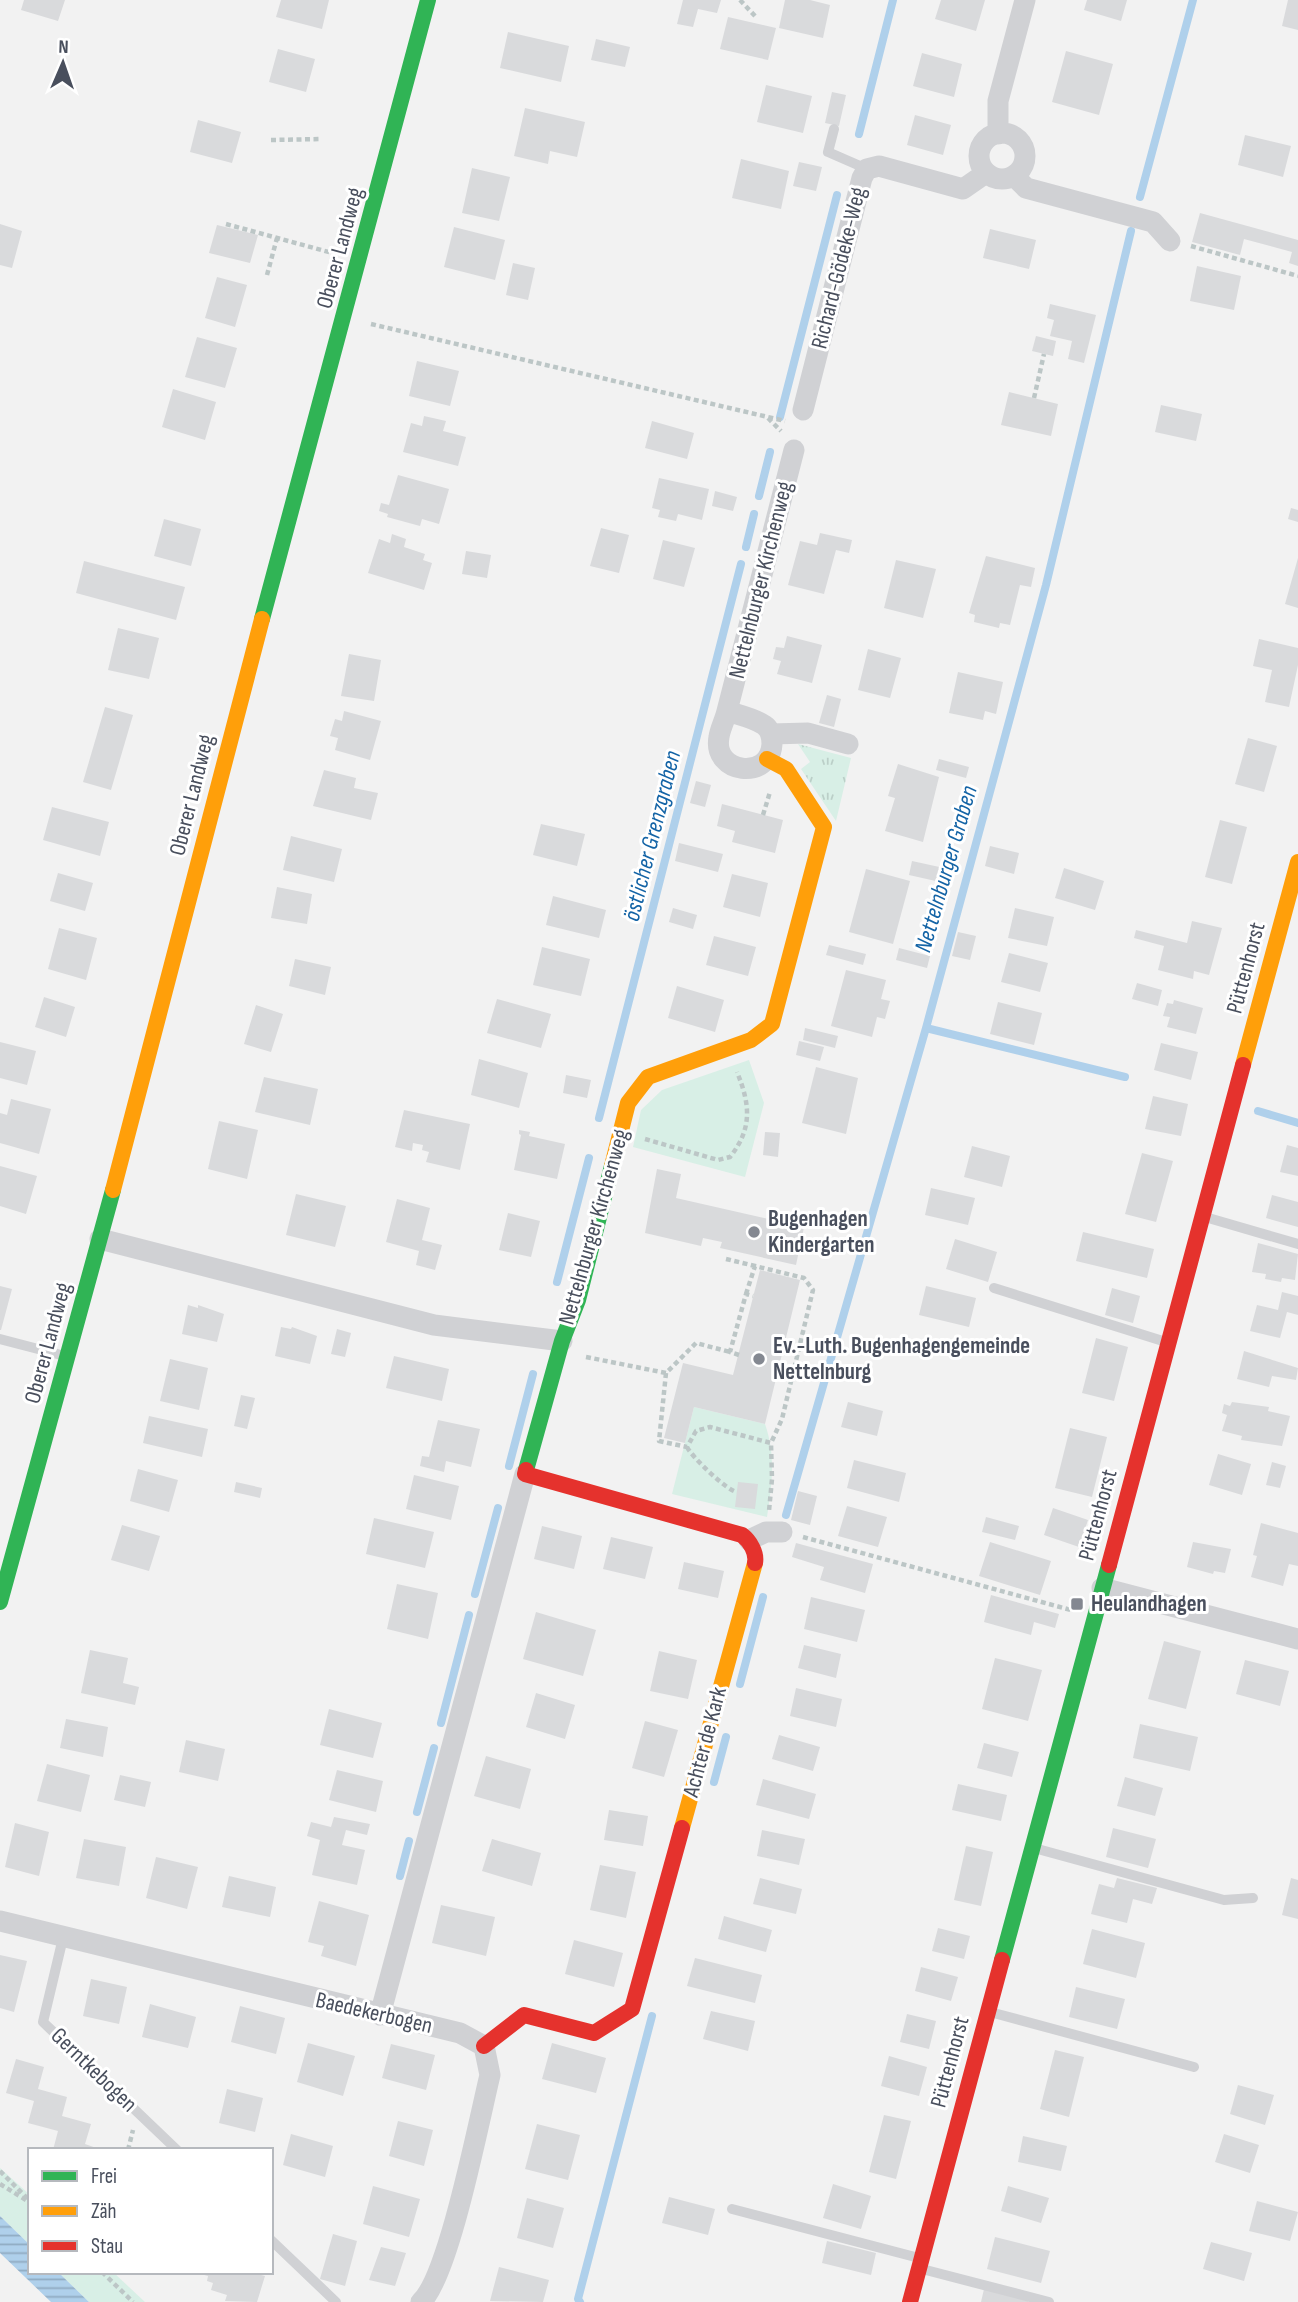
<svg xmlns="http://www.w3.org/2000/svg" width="1298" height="2302" font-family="'Sofia Sans Condensed',sans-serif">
<defs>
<pattern id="grass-tufts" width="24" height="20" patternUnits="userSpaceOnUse" patternTransform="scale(1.75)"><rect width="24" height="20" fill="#d8efe6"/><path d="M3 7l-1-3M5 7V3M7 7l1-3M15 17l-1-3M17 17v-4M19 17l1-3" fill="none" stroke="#bbcfc8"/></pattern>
<pattern id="water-rules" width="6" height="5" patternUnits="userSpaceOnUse" patternTransform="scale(1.75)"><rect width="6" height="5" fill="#afd0eb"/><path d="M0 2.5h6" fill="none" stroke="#90abc2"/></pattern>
</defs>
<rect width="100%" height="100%" fill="#f2f2f2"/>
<path fill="url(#grass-tufts)" d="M798 744 851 758 836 821 801 769 810 762Z"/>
<path fill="#d8efe6" d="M749 1060 764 1103 745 1177 633 1147 641 1110 662 1090Z
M694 1407 765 1424C776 1455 772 1485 767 1517L672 1494Z
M0 2168 30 2195V2245L0 2216Z
M58 2272H113L145 2302H89Z"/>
<path fill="url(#water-rules)" d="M0 2216 30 2245V2272H58L89 2302H51L0 2253Z"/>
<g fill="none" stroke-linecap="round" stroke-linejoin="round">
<path stroke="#afd0eb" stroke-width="8" d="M859 134 893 0
M1140 197 1193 0
M780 417 837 195
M759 496 770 452
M746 547 754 514
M926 1028 1125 1077
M1258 1111 1298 1123
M599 1118 741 564
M557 1282 589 1158
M509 1466 533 1374
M786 1515 926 1028 1046 585 1131 231
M475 1594 498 1508
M740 1684 763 1597
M441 1723 469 1615
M714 1782 726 1737
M417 1812 434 1748
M400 1876 409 1841
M580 2302 578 2299 652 2016"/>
</g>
<path fill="#d9dadc" d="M24 0H65L58 21 21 10Z
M281 0H329L322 29 276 17Z
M683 0H721L717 13 698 9 693 27 677 24Z
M785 0H810L830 5 823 38 779 28Z
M941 0H985L976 31 935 19Z
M1087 0H1127L1121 21 1084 10Z
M1288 0H1298V30L1282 26Z
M728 17 776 28 768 60 720 49Z
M508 32 569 46 561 82 500 68Z
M596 39 630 47 625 67 591 60Z
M278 49 315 59 306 92 269 82Z
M1066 51 1113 64 1099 115 1052 102Z
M922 53 962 64 954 97 913 86Z
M766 85 812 96 803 133 757 122Z
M832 92 846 95 839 126 825 123Z
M525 108 585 122 577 157 550 151 548 164 514 156Z
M915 115 951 125 943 155 907 145Z
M198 120 241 132 232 163 190 152Z
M1245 135 1291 146 1283 177 1238 165Z
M741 159 789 171 781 209 732 198Z
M799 162 822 167 816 191 793 186Z
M472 168 510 177 499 221 462 213Z
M1200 213 1298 240V266L1289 263 1292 252 1244 239 1240 255 1192 242Z
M0 224 22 231 12 268 0 265Z
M217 225 258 235 250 263 209 253Z
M454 227 505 240 495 280 444 267Z
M990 229 1036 240 1029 269 983 258Z
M513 263 535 268 528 300 506 295Z
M1197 266 1241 276 1234 310 1190 301Z
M217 277 247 285 235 327 205 318Z
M1050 304 1096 315 1084 363 1068 359 1072 341 1050 336 1054 320 1047 318Z
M1036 336 1056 341 1053 356 1032 351Z
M197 337 237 348 225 388 185 377Z
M417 361 459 371 450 406 409 396Z
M173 389 216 402 205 440 162 427Z
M1009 392 1058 404 1051 436 1001 425Z
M1161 405 1202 414 1196 441 1155 432Z
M424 416 446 421 443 431 466 437 458 466 403 452 411 423 422 426Z
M652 421 694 433 687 459 645 448Z
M398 475 449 489 439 524 422 519 420 526 387 517 388 514 379 511 381 503 389 505Z
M659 478 709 489 702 520 678 514 676 521 658 517 660 510 652 508Z
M715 491 737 497 733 511 712 506Z
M1291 508 1298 510V522L1288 519Z
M164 519 201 529 191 566 154 556Z
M601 528 629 535 619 573 590 566Z
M820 533 852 540 849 553 836 550 824 594 788 585 800 541 817 545Z
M392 534 406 539 404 547 425 554 423 560 432 563 424 590 368 573 379 539 390 543Z
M663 540 695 548 684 587 653 579Z
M466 551 491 555 487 578 462 574Z
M986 556 1035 568 1031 587 1020 585 1010 625 1000 623 999 628 974 622 975 615 969 613Z
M1298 558V608L1285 604Z
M896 560 936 569 923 618 884 608Z
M84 561 185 587 176 620 76 593Z
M118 628 159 638 149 679 108 670Z
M787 636 822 645 812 683 777 674 781 661 773 659 776 647 784 648Z
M1259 639 1298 648V665L1289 707 1265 702 1272 670 1253 666Z
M868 649 901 658 890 698 858 690Z
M349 654 381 660 374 701 341 696Z
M958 672 1003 682 996 714 985 711 983 720 949 713Z
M827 695 841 699 834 727 819 723Z
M105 707 133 715 111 790 83 782Z
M344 711 381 721 370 760 335 750 338 738 330 736 335 719 342 721Z
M1248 738 1277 746 1264 792 1235 784Z
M939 759 969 767 966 778 936 770Z
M898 764 939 777 923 842 885 831 895 798 888 796Z
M324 770 356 778 354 788 378 793 371 820 313 806Z
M696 781 711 785 705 807 690 803Z
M722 804 783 820 775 853 732 842 735 831 717 826Z
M52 807 109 822 100 856 43 840Z
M1220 820 1247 827 1232 884 1205 877Z
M541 824 585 834 577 866 533 855Z
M291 836 342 849 334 882 283 870Z
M679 843 723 854 718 872 675 861Z
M990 846 1019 853 1014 874 985 866Z
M912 861 944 868 940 882 909 875Z
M1064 868 1104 881 1095 910 1055 898Z
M866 869 910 881 893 944 849 932Z
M58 873 93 883 85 911 50 901Z
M732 874 768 883 760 917 723 907Z
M277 887 312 894 307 924 271 918Z
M553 896 606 910 599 938 546 925Z
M673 908 697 915 693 929 669 922Z
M1015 908 1054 917 1047 946 1008 938Z
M1192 921 1222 928 1209 975 1194 971 1193 979 1158 970 1164 946 1134 938 1136 930 1187 943Z
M59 928 97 938 86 980 48 969Z
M958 932 976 936 970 960 952 956Z
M714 936 756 947 748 976 706 965Z
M829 945 866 954 863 965 826 955Z
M542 947 590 959 581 996 533 985Z
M899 948 930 956 927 968 896 960Z
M1009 953 1048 963 1040 992 1001 982Z
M295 959 331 967 325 995 289 986Z
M846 970 886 980 881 999 890 1001 888 1008 885 1019 877 1017 872 1037 831 1026Z
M1137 983 1162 990 1158 1006 1132 999Z
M677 986 724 1000 715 1032 668 1018Z
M44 997 75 1007 66 1037 35 1027Z
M497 999 551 1014 541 1048 487 1033Z
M1174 1000 1203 1008 1196 1034 1167 1027 1170 1017 1163 1016 1167 1003 1173 1004Z
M998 1002 1042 1013 1034 1045 990 1034Z
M256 1005 283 1014 271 1052 244 1044Z
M805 1028 838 1036 835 1048 803 1040Z
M799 1041 824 1047 820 1061 796 1055Z
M0 1042 36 1051 27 1085 0 1078Z
M1161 1043 1198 1052 1191 1080 1154 1070Z
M479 1059 528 1073 519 1108 471 1095Z
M816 1067 858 1078 846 1134 802 1123Z
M566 1075 591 1080 587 1098 563 1093Z
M264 1077 318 1089 310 1125 255 1112Z
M1153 1096 1188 1104 1181 1136 1145 1129Z
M11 1099 51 1109 39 1154 0 1143V1113L7 1115Z
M404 1110 470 1124 460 1170 426 1162 429 1152 422 1150 423 1145 413 1143 412 1151 395 1147Z
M219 1121 258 1130 247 1179 208 1169Z
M519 1130 530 1132 529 1136 565 1144 557 1179 514 1170 521 1135 519 1134Z
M765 1132 780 1133 778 1157 763 1155Z
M1287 1145 1298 1148V1176L1280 1172Z
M972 1146 1010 1156 1002 1187 964 1177Z
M1142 1153 1173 1161 1156 1222 1125 1214Z
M0 1166 37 1176 26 1214 0 1206Z
M657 1169 681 1174 676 1198 804 1227 796 1265 720 1248 722 1242 703 1238 701 1246 645 1233Z
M931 1188 975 1198 968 1225 925 1215Z
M296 1194 346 1206 335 1247 286 1235Z
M1272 1195 1298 1202V1227L1266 1218Z
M397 1199 430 1208 422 1240 442 1245 435 1270 416 1265 419 1251 386 1242Z
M508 1213 540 1221 531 1257 499 1250Z
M1083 1232 1154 1249 1147 1278 1076 1261Z
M955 1239 997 1252 988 1282 946 1269Z
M1258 1243 1298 1254 1295 1280 1282 1278 1281 1282 1265 1279 1266 1274 1252 1272Z
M760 1270 800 1280 765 1424 694 1407 685 1443 664 1438 683 1363 733 1375Z
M0 1286 12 1289 1 1330H0Z
M926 1286 976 1298 969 1327 919 1315Z
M1112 1288 1140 1296 1133 1323 1105 1315Z
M1282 1292 1298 1296V1315L1287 1312 1280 1338 1250 1331 1257 1305 1278 1310Z
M188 1305 198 1308V1305L224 1314 217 1342 182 1334Z
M281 1327 291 1329 292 1327 317 1336 310 1364 275 1356Z
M337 1329 351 1333 345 1357 331 1354Z
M1096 1338 1128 1347 1114 1401 1082 1393Z
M1244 1351 1298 1368 1296 1380 1272 1376 1269 1387 1237 1379Z
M394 1356 449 1369 442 1401 386 1388Z
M170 1359 208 1368 199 1410 160 1401Z
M241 1395 255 1398 247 1429 234 1426Z
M848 1402 883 1411 877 1436 841 1427Z
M1232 1402 1269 1407 1268 1411 1290 1416 1282 1446 1241 1440 1242 1436 1222 1431 1227 1415 1222 1413 1224 1404 1230 1406Z
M149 1416 208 1429 202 1457 143 1443Z
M438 1420 480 1429 471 1467 446 1461 444 1472 420 1466 422 1456 429 1457Z
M1070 1428 1107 1437 1092 1497 1055 1488Z
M1218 1454 1251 1464 1242 1495 1209 1485Z
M854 1460 906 1473 899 1502 847 1488Z
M1272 1462 1286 1466 1280 1488 1266 1485Z
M138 1469 178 1480 169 1512 130 1501Z
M414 1475 459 1486 451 1520 406 1509Z
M236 1482 262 1488 260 1498 234 1492Z
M738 1482 758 1484 755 1509 735 1507Z
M798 1491 817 1496 810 1525 791 1520Z
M847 1506 887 1517 878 1547 838 1536Z
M1053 1508 1088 1520 1079 1547 1044 1535Z
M986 1517 1019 1526 1015 1540 982 1532Z
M374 1518 434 1532 425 1568 366 1554Z
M1261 1523 1298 1533V1566L1289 1564 1283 1586 1251 1577 1257 1556 1253 1555Z
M122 1525 160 1536 149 1571 111 1560Z
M542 1526 582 1536 574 1569 534 1559Z
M611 1537 653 1547 645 1579 603 1569Z
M990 1542 1051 1561 1040 1595 979 1576Z
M1193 1542 1231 1549 1225 1573 1214 1571 1213 1574 1187 1567Z
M796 1543 873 1564 865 1593 820 1580 824 1567 792 1557Z
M684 1562 724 1571 718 1598 678 1589Z
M397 1584 438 1593 428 1639 387 1629Z
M991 1595 1059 1614 1055 1628 1034 1622 1031 1635 984 1622Z
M811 1597 865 1610 857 1642 804 1629Z
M536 1612 596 1630 583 1676 523 1659Z
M1164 1641 1201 1651 1186 1709 1148 1699Z
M804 1645 841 1654 836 1678 798 1668Z
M90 1650 128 1658 123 1683 139 1687 135 1705 81 1693Z
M659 1651 697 1660 688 1699 650 1691Z
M995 1658 1042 1670 1028 1721 982 1709Z
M1245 1660 1289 1671 1280 1706 1236 1694Z
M796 1688 842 1699 836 1727 790 1716Z
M536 1693 575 1705 565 1739 526 1727Z
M329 1709 382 1723 373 1758 320 1745Z
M66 1719 108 1727 103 1757 60 1748Z
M645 1721 678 1730 664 1777 632 1768Z
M1140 1724 1198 1737 1190 1771 1133 1758Z
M779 1735 820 1747 813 1771 772 1759Z
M186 1740 225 1749 218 1781 179 1772Z
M984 1743 1019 1752 1012 1777 977 1768Z
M486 1756 531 1769 520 1809 474 1796Z
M47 1764 90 1775 81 1812 37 1801Z
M337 1770 383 1781 376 1812 329 1800Z
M120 1775 151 1782 145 1807 114 1800Z
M1125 1777 1163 1788 1155 1816 1117 1806Z
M763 1779 816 1794 809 1819 756 1805Z
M958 1784 1007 1795 1001 1821 952 1810Z
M609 1810 648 1816 643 1846 604 1840Z
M334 1817 370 1824 367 1835 346 1830 342 1845 365 1850 357 1885 312 1875 320 1840 307 1836 311 1822 331 1827Z
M15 1823 49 1832 39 1876 5 1867Z
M1113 1828 1156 1839 1148 1868 1106 1857Z
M762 1830 805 1839 799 1865 757 1856Z
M84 1839 126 1847 119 1886 76 1878Z
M492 1839 541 1853 532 1886 482 1871Z
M966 1846 993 1852 981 1906 954 1900Z
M156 1857 198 1867 187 1909 146 1898Z
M600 1865 636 1872 626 1918 590 1910Z
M229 1876 276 1887 270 1917 222 1907Z
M760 1878 802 1889 796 1914 753 1904Z
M1117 1878 1157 1888 1152 1904 1133 1899 1127 1923 1091 1914 1099 1884 1114 1888Z
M1291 1878 1298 1880V1919L1282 1915Z
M319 1901 369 1915 356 1966 321 1956 324 1946 308 1942Z
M441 1905 495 1917 486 1956 432 1943Z
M724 1916 772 1930 766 1952 718 1939Z
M938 1928 970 1936 964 1959 932 1951Z
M1092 1929 1145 1943 1136 1978 1083 1964Z
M574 1940 623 1953 614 1987 565 1974Z
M0 1955 27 1961 14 2012 0 2008Z
M695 1958 762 1975 755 2003 687 1986Z
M921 1967 958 1977 951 2001 915 1991Z
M91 1979 127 1987 119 2024 83 2016Z
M1076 1987 1125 1999 1117 2029 1069 2017Z
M150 2004 196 2017 188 2048 142 2037Z
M240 2006 285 2018 276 2054 231 2042Z
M711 2011 755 2021 748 2051 703 2039Z
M907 2014 936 2021 929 2049 900 2042Z
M308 2043 355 2056 343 2096 297 2082Z
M552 2043 606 2058 596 2093 542 2079Z
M391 2044 435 2055 426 2090 382 2078Z
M1055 2050 1084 2057 1069 2117 1040 2109Z
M889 2056 927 2067 919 2096 881 2086Z
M16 2059 44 2067 38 2089 67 2097 62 2116 91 2124 85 2144 102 2150H53L58 2131 28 2123 34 2101 6 2093Z
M1238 2085 1274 2095 1265 2125 1230 2114Z
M227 2089 263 2098 255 2132 219 2123Z
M884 2115 911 2121 896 2179 869 2172Z
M398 2121 433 2130 424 2166 389 2156Z
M537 2124 580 2135 568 2180 525 2169Z
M291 2134 333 2146 325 2177 283 2165Z
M1224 2134 1259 2145 1250 2173 1215 2162Z
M1023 2136 1067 2146 1061 2171 1018 2162Z
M833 2184 871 2196 861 2229 823 2218Z
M373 2186 420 2199 409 2237 363 2224Z
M1008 2186 1049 2198 1041 2223 1001 2211Z
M669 2197 715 2209 708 2235 662 2223Z
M527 2198 564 2208 553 2248 517 2238Z
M1257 2201 1298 2212 1290 2241 1249 2231Z
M333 2234 357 2241 345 2286 320 2279Z
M995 2237 1050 2251 1041 2283 987 2269Z
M827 2241 876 2253 871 2275 822 2263Z
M1211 2242 1252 2253 1244 2281 1203 2269Z
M381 2247 406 2253 395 2286 369 2280Z
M499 2267 549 2280 543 2302 490 2301Z
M250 2272 265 2276 257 2302 225 2301 227 2295 211 2290 213 2283 207 2281 208 2276 197 2273Z
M984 2289 1028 2301V2302H981Z"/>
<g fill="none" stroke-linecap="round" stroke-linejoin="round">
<path stroke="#bcc6c6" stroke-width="4.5" stroke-dasharray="5 3.5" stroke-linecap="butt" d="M740 0 755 16
M271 140 321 139
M226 224 336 254
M1191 246 1298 276
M267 275 277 238
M371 324 785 421
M1034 398 1044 354
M768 418 781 431
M763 815 770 792
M645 1139 718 1160 730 1157C753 1128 750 1104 737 1072
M726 1259 755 1266
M746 1294 755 1266 804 1278 813 1290 782 1419 771 1443
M739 1355 730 1352 746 1294 753 1296
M586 1357 666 1373 696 1343 730 1352
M666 1373 659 1441 687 1447 696 1431 710 1427 771 1443 772 1479 769 1511
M687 1447C692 1457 727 1491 737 1492
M803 1537 1071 1610
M128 2150 133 2130
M0 2171 30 2201
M0 2184 26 2200
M102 2272 133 2302"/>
<path stroke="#d0d1d4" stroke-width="10" d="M834 129 828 152 867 169
M1205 1217 1298 1244
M994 1288 1166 1342
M0 1339 65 1356
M1034 1848 1224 1900 1253 1898
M63 1938 43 2022 177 2150
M990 2012 1194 2067
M732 2209 919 2258
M271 2240 336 2302
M922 2269 1049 2302"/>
<path stroke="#d0d1d4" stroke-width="21" d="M979 156a23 23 0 1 1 46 0a23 23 0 1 1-46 0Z
M998 134V101L1025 0
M1014 176 1026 188 1153 222 1170 241
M803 410 862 178 867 169 879 166 963 189 986 173
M727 711 794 450
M727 711C739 715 754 718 764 725 770 729 772 736 772 744 770 781 712 774 719 737 720 729 725 720 727 711Z
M771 734 808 733 848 744
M100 1239 434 1325 562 1341
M749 1540 766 1532H782
M1102 1588 1298 1639
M0 1921 460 2033 484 2046 490 2075C479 2120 449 2276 421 2302
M380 2015 525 1474"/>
<path stroke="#30b455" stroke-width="16" d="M262 619 428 0
M526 1470 562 1341 578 1300 612 1166
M0 1602 113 1190
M1002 1960 1109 1565"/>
<path stroke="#ff9f0a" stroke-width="16" d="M1243 1065 1298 862
M612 1166 628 1103 648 1077 751 1040 772 1024 824 827 786 769 767 759
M113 1190 262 619
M682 1828 755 1563"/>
<path stroke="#e5322d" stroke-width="16" d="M526 1470 525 1474 742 1535C750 1541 757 1553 755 1563
M1109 1565 1243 1065
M484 2046 524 2015 594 2033 632 2009 682 1828
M910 2302 1002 1960"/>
</g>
<g fill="#848891" stroke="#fff" stroke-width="2.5">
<circle cx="754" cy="1232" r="7"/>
<circle cx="759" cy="1359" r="7"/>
<rect x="1070" y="1597" width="14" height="14" rx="3.5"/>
</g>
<g text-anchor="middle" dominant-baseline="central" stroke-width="6" stroke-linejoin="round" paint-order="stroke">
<g font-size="23" fill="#494f5d" stroke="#fff">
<text transform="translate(340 248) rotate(-75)">Oberer Landweg</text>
<text transform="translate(839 268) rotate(-76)">Richard-Gödeke-Weg</text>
<text transform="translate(761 580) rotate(-76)">Nettelnburger Kirchenweg</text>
<text transform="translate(192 795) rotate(-76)">Oberer Landweg</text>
<text transform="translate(1246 968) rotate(-75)">Püttenhorst</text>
<text transform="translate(594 1227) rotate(-74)">Nettelnburger Kirchenweg</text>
<text transform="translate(48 1343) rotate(-75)">Oberer Landweg</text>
<text transform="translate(1098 1515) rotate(-75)">Püttenhorst</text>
<text transform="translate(705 1742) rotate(-75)">Achter de Kark</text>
<text transform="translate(374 2013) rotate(13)">Baedekerbogen</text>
<text transform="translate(950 2062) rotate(-75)">Püttenhorst</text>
<text transform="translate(94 2070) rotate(44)">Gerntkebogen</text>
</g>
<g font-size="23" font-weight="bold" fill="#494f5d" stroke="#fff" text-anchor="start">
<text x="768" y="1219">Bugenhagen<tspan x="768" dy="26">Kindergarten</tspan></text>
<text x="773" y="1346">Ev.-Luth. Bugenhagengemeinde<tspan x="773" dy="26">Nettelnburg</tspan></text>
<text x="1091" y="1604">Heulandhagen</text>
</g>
<g font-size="24" font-style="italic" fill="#1464a6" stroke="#fff">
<text transform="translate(652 836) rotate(-76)">östlicher Grenzgraben</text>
<text transform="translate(946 869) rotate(-74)">Nettelnburger Graben</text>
</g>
</g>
<rect x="28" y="2148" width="245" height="126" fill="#ffffff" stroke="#b6b9be" stroke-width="2"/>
<rect x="42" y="2171" width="35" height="10" fill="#30b455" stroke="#b6b9be" stroke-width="2"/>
<text x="91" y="2183" font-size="21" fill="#494f5d">Frei</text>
<rect x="42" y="2206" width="35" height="10" fill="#ff9f0a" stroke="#b6b9be" stroke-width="2"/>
<text x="91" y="2218" font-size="21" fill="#494f5d">Zäh</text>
<rect x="42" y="2241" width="35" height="10" fill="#e5322d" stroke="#b6b9be" stroke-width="2"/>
<text x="91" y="2253" font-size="21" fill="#494f5d">Stau</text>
<g transform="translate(63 63) rotate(2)" stroke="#ffffff" stroke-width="5" paint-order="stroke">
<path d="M0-5L12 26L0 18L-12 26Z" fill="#494f5d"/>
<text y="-10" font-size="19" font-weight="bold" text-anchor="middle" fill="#494f5d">N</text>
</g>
</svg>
